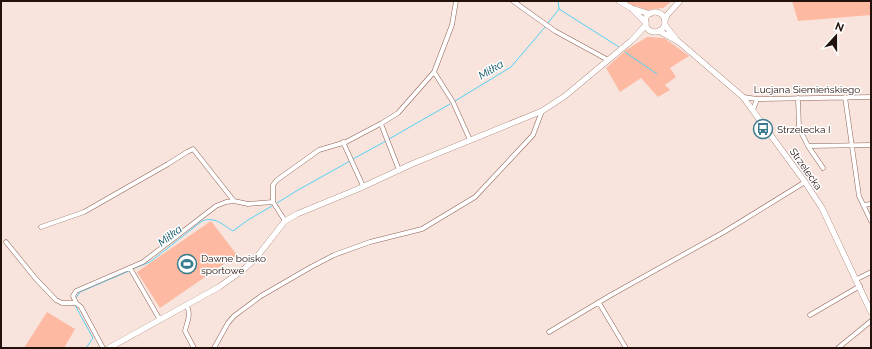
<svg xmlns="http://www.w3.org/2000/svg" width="872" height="349" font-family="Raleway,sans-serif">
<rect width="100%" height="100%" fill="#f8e4dd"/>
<path fill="#fdb9a2" d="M624 1H672L663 8 647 10 637 6H632Z
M792 1H871V15L798 21Z
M647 37 664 38 689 56 670 68 676 77 665 85 670 90 658 97 641 78 620 92 606 68 626 50Z
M211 221 237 255 160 308 137 272Z
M47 312 75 329 64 348H24Z"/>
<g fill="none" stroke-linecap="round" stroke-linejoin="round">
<path stroke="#56d2f3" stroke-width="1" d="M559 9 619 47
M548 23 559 9 558 1
M625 52 657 74
M455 101 511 67 545 27
M389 139 450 104
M353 159 386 141
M277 203 298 190 350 161
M132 269 150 262 202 221C215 216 223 225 233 231L248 220 272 206
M76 298 80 292 129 271
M76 307 93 338 86 348"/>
<g stroke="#8f6355" stroke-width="5">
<path id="street" d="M456 1 452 25 434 72 453 102 470 140
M513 1 555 31 608 60
M743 97 757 99 871 97
M845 97 859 196 871 221
M798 98 799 128 808 146 823 168
M753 110 757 99
M381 124 399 170
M343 142 363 186
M808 146 871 145
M863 205 871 204
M285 221 273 202V185L277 180 319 150 346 142 382 123 398 113 434 72
M41 227 84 212 168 164 187 152 193 149 234 201 248 204 273 202
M6 242 36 279 56 300 62 303H76
M130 268 160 320
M857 279 871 272
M599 303 626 348
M186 305C192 313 187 322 185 331L194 348
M810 315 860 286
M549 332 611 295 724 232 805 182
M103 348 81 307 76 303 73 296 76 291 143 262 216 206 226 202 234 201
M214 348 228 323 234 316 261 296 311 267 334 255 370 242 422 229 475 197 533 135 542 111
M838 348 871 321"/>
</g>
<g stroke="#8f6355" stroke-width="6">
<path id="secondary" d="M619 1 631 8 650 14
M633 10 646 23
M645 22a10 10 0 1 1 20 0a10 10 0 1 1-20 0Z
M665 20 667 15 680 1
M665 25 676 39
M659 31 679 42 743 97 805 182 822 208 871 312
M109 348 219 287 243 270 256 258 285 221 297 214 358 189 412 164 542 111 565 96 631 41 646 25"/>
</g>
<use href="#street" stroke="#fff" stroke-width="4"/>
<use href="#secondary" stroke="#fff" stroke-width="5.5"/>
</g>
<defs>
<g id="bus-ring" transform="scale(1)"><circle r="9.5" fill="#fff" stroke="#3a7b8d" stroke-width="1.5"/><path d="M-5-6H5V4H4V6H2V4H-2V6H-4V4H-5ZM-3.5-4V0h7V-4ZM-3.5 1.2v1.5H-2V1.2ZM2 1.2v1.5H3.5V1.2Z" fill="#3a7b8d"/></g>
<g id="stadium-ring" transform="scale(1)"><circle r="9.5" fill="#fff" stroke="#3a7b8d" stroke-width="1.5"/><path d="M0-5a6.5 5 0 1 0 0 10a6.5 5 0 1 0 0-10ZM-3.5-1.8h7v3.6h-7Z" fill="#3a7b8d"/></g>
</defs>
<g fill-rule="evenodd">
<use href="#bus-ring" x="763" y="129"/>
<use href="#stadium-ring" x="187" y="264"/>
</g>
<g text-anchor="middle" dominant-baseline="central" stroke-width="3" stroke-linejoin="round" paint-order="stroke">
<g font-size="10" fill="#23120c" stroke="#fff">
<text x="807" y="89">Lucjana Siemieńskiego</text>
<text transform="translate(806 169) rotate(55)">Strzelecka</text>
</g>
<g font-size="10" fill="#23120c" stroke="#fff" text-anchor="start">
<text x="777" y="129">Strzelecka I</text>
<text x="201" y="258">Dawne boisko<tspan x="201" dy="12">sportowe</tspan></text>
</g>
<g font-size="11" font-style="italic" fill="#004d5f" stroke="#fff">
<text transform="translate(491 70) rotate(-31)">Miłka</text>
<text transform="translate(170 236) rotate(-38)">Miłka</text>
</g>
</g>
<rect width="872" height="349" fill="none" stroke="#23120c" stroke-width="4"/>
<g transform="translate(836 36) rotate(21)" stroke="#ffffff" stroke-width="3" paint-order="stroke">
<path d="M0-3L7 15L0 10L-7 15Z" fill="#23120c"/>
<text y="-6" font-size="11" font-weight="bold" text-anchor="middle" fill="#23120c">N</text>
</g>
</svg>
